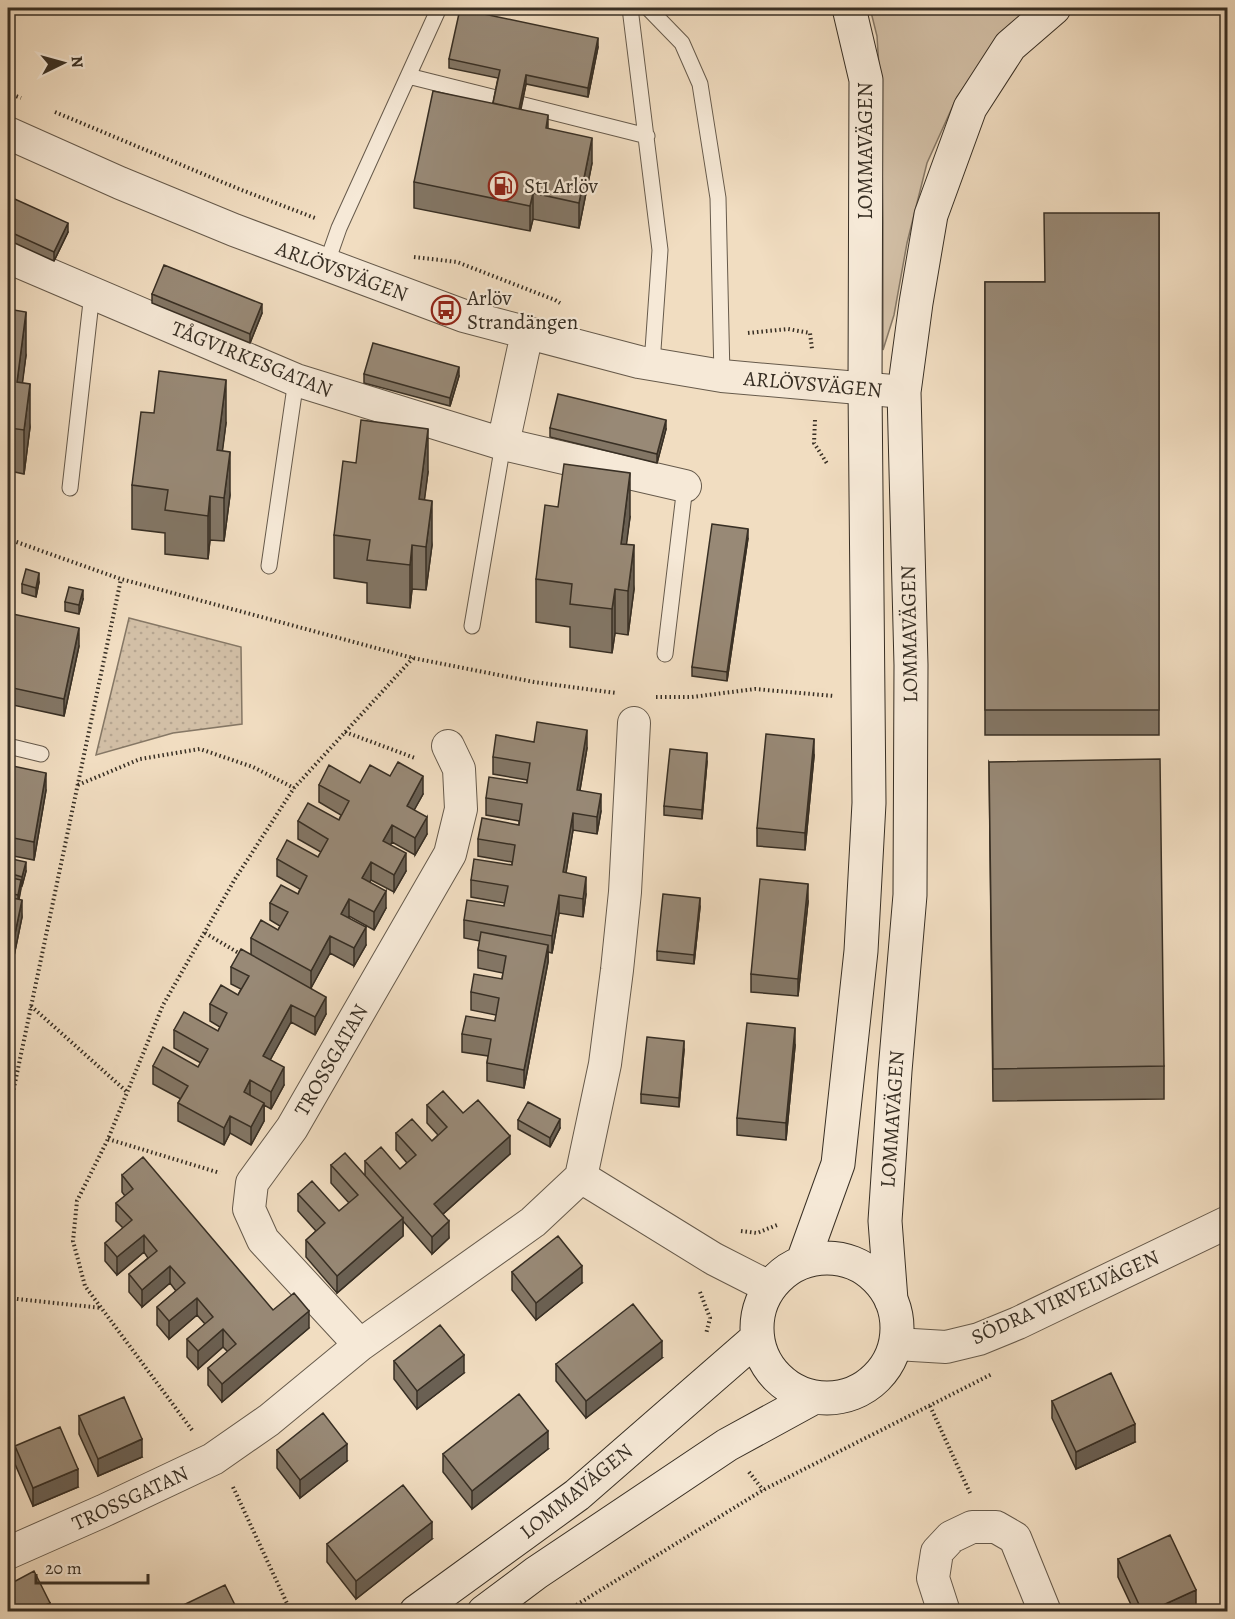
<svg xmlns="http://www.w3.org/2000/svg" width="1235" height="1619" font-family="Alegreya,serif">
<defs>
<pattern id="park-dots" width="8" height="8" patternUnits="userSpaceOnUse" patternTransform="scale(1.5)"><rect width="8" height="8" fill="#d2bfa6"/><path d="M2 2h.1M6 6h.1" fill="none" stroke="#b5a48f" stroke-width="1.8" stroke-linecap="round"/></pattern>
</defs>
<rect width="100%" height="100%" fill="#f1ddc1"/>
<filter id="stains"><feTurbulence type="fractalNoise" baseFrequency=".00333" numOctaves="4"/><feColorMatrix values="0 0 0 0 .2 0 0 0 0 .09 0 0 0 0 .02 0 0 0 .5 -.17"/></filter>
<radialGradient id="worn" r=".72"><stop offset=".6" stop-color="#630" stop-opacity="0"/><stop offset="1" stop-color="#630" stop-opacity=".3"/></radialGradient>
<path fill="#d2bfa6" stroke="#857765" stroke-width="1.5" d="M870 8H1030L1023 13 990 51 957 97 927 163 907 243 894 315 883 350V222L881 99 877 36Z"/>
<path fill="url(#park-dots)" stroke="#857765" stroke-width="1.5" d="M129 618 241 647 242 724 173 733 96 755Z"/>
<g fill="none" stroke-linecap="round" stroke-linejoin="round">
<g stroke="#665a4b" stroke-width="17">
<path id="lane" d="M630 8 660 250 652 364
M648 8 682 43 700 84 718 198 722 376
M408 76 647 136
M326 265 339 228 439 8
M70 488 92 293
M269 566 296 380
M472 626 503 444
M665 654 685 486
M8 746 41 754"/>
</g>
<g stroke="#665a4b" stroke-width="34">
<path id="street" d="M8 133 120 183 234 230 464 316 639 362 722 376 904 392
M8 257 296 380 503 444 685 486
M503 444 527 333
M581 1177 605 1064 617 970 625 892 634 723
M896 1344 946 1347 979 1339 1018 1323 1228 1222
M360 1345 263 1240 249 1209 252 1183 292 1128 450 854 461 809 459 769 448 746
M8 1553 103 1511 213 1459 269 1420 360 1345 533 1222 581 1177 714 1259 769 1287
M944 1612 933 1578 937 1552 951 1537 972 1527H996L1015 1538 1045 1612"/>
</g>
<g stroke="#382f24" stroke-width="35">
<path id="secondary" d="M757 1328a70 70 0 1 1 140 0a70 70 0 1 1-140 0Z
M803 1261 838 1164 861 951 869 803 865 388 866 80 849 8
M891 1300 885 1221 895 1071 910 895 911 665 904 392 916 303 931 215 970 108 1010 46 1054 8
M416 1612 577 1495 756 1339
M484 1612 536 1573 727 1445 813 1398"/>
</g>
<path stroke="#382f24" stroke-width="4" stroke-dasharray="1.5 3" stroke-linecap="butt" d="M8 93 21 98
M55 112 239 189 315 218
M414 257 457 262 555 300 560 303
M748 333 788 329 810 333 812 349
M815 420 814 443 828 465
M8 539 121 579 413 658 534 682 616 693
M656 697H692L755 689 834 696
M345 732 415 758
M78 785 140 759 200 749 253 767 294 788
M205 933 242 955
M31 1006 127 1092
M8 1116 121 579
M108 1139 220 1173
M741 1231 757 1233 777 1225
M700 1292 710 1318 706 1334
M8 1298 102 1308
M930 1406 970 1493
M192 1430 85 1286 73 1241 77 1201 108 1139 163 1005 235 879 294 788 413 658
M749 1472 763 1490
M233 1487 291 1612
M371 1612 382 1605
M565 1612 763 1490 992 1374"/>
<use href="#lane" stroke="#f6e9d7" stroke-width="15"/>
<use href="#street" stroke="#f6e9d7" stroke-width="32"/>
<use href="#secondary" stroke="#f6e9d7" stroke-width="33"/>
</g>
<path fill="#837665" stroke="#382f24" stroke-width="1.5" d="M598 47 588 97 526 84 521 109 548 129 592 163 579 228 533 219 530 231 414 208V182L493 103 498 78 449 68V59Z
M8 196 68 232 54 261 8 240Z
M1159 213V735H985V282H1044Z
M152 294 262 313 250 343 152 303Z
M8 309 26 355 22 383 30 427 24 474 10 471 8 492Z
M364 374 459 376 450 406 364 383Z
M226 423 222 451 230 495 224 541 210 540 208 559 165 554V533L132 529V485Z
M550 428 666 429 657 463 550 437Z
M428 472 424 500 432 545 426 590 412 589 410 608 367 603V583L334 578V535Z
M630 517 626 544 634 589 628 635 615 633 612 653 570 647V627L536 622V579Z
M748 538 727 681 692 676V667Z
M39 582 36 597 22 593V584Z
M83 599 79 614 65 611V602Z
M8 613 79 646 64 716 8 704Z
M534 742 587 748 580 790 601 811 597 834 573 830 566 873 586 894 583 917 559 913 552 953 548 952V962L524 1088 487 1081V1063L488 1056 462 1052V1034L495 1021 496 1015 471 1010V992L502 979 503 973 478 968V950L480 941 464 938V920L504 906 505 903 471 897V880L512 865V862L478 856V839L519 825V821L486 815V798L527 783V780L493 774V757Z
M814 756 805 850 757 846V828Z
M707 762 702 819 664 815V806Z
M989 762 1164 1066V1099L993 1101Z
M8 765 46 790 34 860 8 855Z
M360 783 423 794 414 810 427 834 415 855 392 842 390 845 406 871 394 892 371 880 369 882 386 908 374 930 349 916V918L366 945 354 966 330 953 311 988 326 1014 315 1035 291 1022 270 1060 284 1085 271 1109 264 1105V1121L251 1145 230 1133 224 1145 178 1121V1103L181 1099 153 1084V1066L198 1067 201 1063 174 1048V1030L218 1031 220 1027 210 1021V1004L238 995 241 989 231 984V967L251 955V938L278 930 280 926 270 920V903L298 894 300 889 277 876V859L318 857 321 852 298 839V821L339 820 341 815 319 802V785Z
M26 871 22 886 21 885 19 899 22 917 8 985V879L9 878V873Z
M808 902 798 996 751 992V974Z
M700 907 694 964 657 960V951Z
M795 1046 786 1140 737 1135V1118Z
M684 1050 679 1107 641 1103V1094Z
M427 1105 463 1113 510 1154 443 1214 449 1238 432 1254 403 1221V1236L337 1293 306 1257V1240L316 1231 298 1211V1194L339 1211 349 1203 331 1183V1165L365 1175V1161L400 1169 407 1163 396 1150V1133L432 1141 438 1135 427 1123Z
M518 1120 560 1128 550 1147 518 1129Z
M122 1175 273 1310 309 1328 222 1402 208 1385V1368L228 1352 223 1347 198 1369 187 1357V1339L205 1324 197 1315 169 1339 157 1325V1307L176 1291 170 1283 142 1307 129 1292V1274L148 1258 144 1252 117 1275 105 1261V1243L123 1228 116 1221V1203L125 1196 122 1192Z
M512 1272 582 1283 536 1320 512 1290Z
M662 1358 586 1418 556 1381V1364Z
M394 1361 464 1373 417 1409 394 1379Z
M1052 1401 1135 1442 1076 1469 1052 1418Z
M79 1416 142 1457 98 1476 79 1434Z
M15 1446 78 1487 33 1506 15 1464Z
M548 1449 472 1509 443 1472V1454Z
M277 1450 347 1461 300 1498 277 1468Z
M432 1539 356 1599 327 1562V1544Z
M1118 1559 1196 1608 1188 1611H1134L1118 1577Z"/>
<path fill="#6a6053" stroke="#382f24" stroke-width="1.5" d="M598 38V47L588 97V88Z
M526 75V84L515 133V124Z
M548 115V140L546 128Z
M592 138V163L579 228V203Z
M533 193V219L530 231V206Z
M68 223V232L54 261V252Z
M262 304V313L250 343V334Z
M26 312V355L17 426V382Z
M459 367V376L450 406V398Z
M226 380V423L217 494V450Z
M30 384V427L24 474V430Z
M666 420V429L657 463V454Z
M10 428V471L8 492V448Z
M428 429V472L419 543V499Z
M230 452V495L224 541V498Z
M630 473V517L621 587V544Z
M210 496V540L208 559V516Z
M432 501V545L426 590V547Z
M748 529V538L727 681V672Z
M412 545V589L410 608V565Z
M634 545V589L628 635V591Z
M39 573V582L36 597V588Z
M615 589V633L612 653V609Z
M83 590V599L79 614V605Z
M79 628V646L64 716V699Z
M587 730V748L577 807V790Z
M814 739V756L805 850V833Z
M707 753V762L702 819V810Z
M46 773V790L34 860V842Z
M423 776V794L407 823V806Z
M601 794V811L597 834V817Z
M573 813V830L563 890V872Z
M427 817V834L415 855V838Z
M392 825V842L383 858V841Z
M406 853V871L394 892V875Z
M26 862V871L22 886V877Z
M371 862V880L362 895V878Z
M586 877V894L583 917V899Z
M21 880V889L18 904V895Z
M808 884V902L798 996V979Z
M386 891V908L374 930V912Z
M559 895V913L552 953V936Z
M700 898V907L694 964V955Z
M349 899V916L341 932V914Z
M22 900V917L8 985V967Z
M366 927V945L354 966V948Z
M330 936V953L311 988V971Z
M548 945V962L524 1088V1070Z
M326 997V1014L315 1035V1017Z
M291 1005V1022L263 1073V1056Z
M795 1028V1046L786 1140V1123Z
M684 1041V1050L679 1107V1098Z
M284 1067V1085L271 1109V1092Z
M250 1080V1097L244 1092Z
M264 1103V1121L251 1145V1127Z
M230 1116V1133L224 1145V1128Z
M560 1119V1128L550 1147V1138Z
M510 1136V1154L434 1222V1204Z
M403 1218V1236L337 1293V1276Z
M449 1221V1238L432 1254V1237Z
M144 1235V1252L117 1275V1257Z
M170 1266V1283L142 1307V1290Z
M582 1266V1283L536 1320V1303Z
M197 1298V1315L169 1339V1321Z
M309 1311V1328L222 1402V1384Z
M223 1329V1347L198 1369V1351Z
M662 1341V1358L586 1418V1401Z
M464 1355V1373L417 1409V1391Z
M1135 1424V1442L1076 1469V1452Z
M548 1431V1449L472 1509V1491Z
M142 1439V1457L98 1476V1459Z
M347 1444V1461L300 1498V1480Z
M78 1469V1487L33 1506V1488Z
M432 1522V1539L356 1599V1581Z
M1196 1590V1608L1188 1611H1150Z
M50 1603V1611H32Z"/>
<path fill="#988976" stroke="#382f24" stroke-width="1.5" d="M460 9 598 38 588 88 526 75 519 109 493 103 500 70 449 59Z
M433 91 548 115 546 128 592 138 579 203 533 193 530 206 414 182Z
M8 196 68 223 54 252 8 231Z
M1223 202H1227V612Z
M1044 213H1159V710H985V282H1045Z
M164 265 262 304 250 334 152 294Z
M8 309 26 312 17 382 30 384 24 430 10 428 8 448Z
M373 343 459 367 450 398 364 374Z
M159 371 226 380 217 450 230 452 224 498 210 496 208 516 165 510 168 490 132 485 141 412 154 413Z
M558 394 666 420 657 454 550 428Z
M361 420 428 429 419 499 432 501 426 547 412 545 410 565 367 560 370 540 334 535 343 461 356 463Z
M564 464 630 473 621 544 634 545 628 591 615 589 612 609 570 604 572 584 536 579 545 505 558 507Z
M712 524 748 529 727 672 692 667Z
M26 569 39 573 36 588 22 584Z
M69 587 83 590 79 605 65 602Z
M8 613 79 628 64 699 8 687Z
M537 722 587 730 577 790 601 794 597 817 573 813 563 872 586 877 583 899 559 895 552 936 464 920 467 900 504 906 508 886 471 880 474 859 512 865 515 845 478 839 482 818 519 825 522 804 486 798 489 777 527 783 530 763 493 757 496 735 534 742Z
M766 734 814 739 805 833 757 828Z
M670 749 707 753 702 810 664 806Z
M1160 759 1164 1066 993 1069 989 762Z
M398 762 423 776 407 806 427 817 415 838 392 825 383 841 406 853 394 875 371 862 362 878 386 891 374 912 349 899 341 914 366 927 354 948 330 936 311 971 251 938 261 920 278 930 288 912 270 903 281 885 298 894 307 876 277 859 287 840 318 857 328 839 298 821 308 803 339 820 349 801 319 785 329 765 360 783 370 765 390 776Z
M8 765 46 773 34 842 8 837Z
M12 859 26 862 22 877 9 873Z
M8 877 21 880 18 895 8 893Z
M760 879 808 884 798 979 751 974Z
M663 894 700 898 694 955 657 951Z
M8 897 22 900 8 967Z
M481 932 548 945 524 1070 487 1063 491 1039 462 1034 466 1016 495 1021 499 998 471 992 474 974 502 979 506 956 478 950Z
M241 949 326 997 315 1017 291 1005 263 1056 284 1067 271 1092 250 1080 244 1092 264 1103 251 1127 230 1116 224 1128 178 1103 188 1086 153 1066 163 1047 198 1067 208 1049 174 1030 184 1012 218 1031 227 1013 210 1004 221 985 238 995 249 976 231 967Z
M747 1023 795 1028 786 1123 737 1118Z
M647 1037 684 1041 679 1098 641 1094Z
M443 1091 463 1113 478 1100 510 1136 434 1204 449 1221 432 1237 365 1161 381 1147 400 1169 416 1155 396 1133 412 1119 432 1141 447 1127 427 1105Z
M528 1102 560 1119 550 1138 518 1120Z
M345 1153 403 1218 337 1276 306 1240 325 1223 298 1194 312 1181 339 1211 358 1195 331 1165Z
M143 1157 273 1310 294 1293 309 1311 222 1384 208 1368 236 1344 223 1329 198 1351 187 1339 213 1317 197 1298 169 1321 157 1307 185 1283 170 1266 142 1290 129 1274 157 1251 144 1235 117 1257 105 1243 132 1220 116 1203 133 1189 122 1175Z
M558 1236 582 1266 536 1303 512 1272Z
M633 1304 662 1341 586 1401 556 1364Z
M440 1325 464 1355 417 1391 394 1361Z
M1111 1373 1135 1424 1076 1452 1052 1401Z
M519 1394 548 1431 472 1491 443 1454Z
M124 1397 142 1439 98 1459 79 1416Z
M323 1413 347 1444 300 1480 277 1450Z
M60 1427 78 1469 33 1488 15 1446Z
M403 1485 432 1522 356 1581 327 1544Z
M1170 1535 1196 1590 1150 1611H1142L1118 1559Z
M34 1571 50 1603 32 1611H8V1585Z
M225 1585 238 1611H171Z"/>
<defs>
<g id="fuel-ring" transform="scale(1.5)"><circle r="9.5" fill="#f6e9d7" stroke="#8f2418" stroke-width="1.5"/><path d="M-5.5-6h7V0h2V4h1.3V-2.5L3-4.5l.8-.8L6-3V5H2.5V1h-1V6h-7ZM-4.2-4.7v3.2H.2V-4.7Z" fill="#8f2418"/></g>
<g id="bus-ring" transform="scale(1.5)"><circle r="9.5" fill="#f6e9d7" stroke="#8f2418" stroke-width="1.5"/><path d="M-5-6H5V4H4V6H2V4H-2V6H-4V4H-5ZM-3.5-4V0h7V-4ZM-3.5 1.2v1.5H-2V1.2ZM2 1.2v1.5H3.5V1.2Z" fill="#8f2418"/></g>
</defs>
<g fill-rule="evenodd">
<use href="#fuel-ring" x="503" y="186"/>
<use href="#bus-ring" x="446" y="310"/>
</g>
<g text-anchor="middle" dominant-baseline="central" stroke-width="4.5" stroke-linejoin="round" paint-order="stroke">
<g font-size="21" fill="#382f24" stroke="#f6e9d7">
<text transform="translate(865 151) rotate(-90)">LOMMAVÄGEN</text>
<text transform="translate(342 271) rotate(20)">ARLÖVSVÄGEN</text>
<text transform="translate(252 359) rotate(22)">TÅGVIRKESGATAN</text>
<text transform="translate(813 384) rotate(5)">ARLÖVSVÄGEN</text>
<text transform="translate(909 634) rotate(-91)">LOMMAVÄGEN</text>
<text transform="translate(331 1060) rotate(-60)">TROSSGATAN</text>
<text transform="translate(892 1119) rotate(-86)">LOMMAVÄGEN</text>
<text transform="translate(1065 1297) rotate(-24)">SÖDRA VIRVELVÄGEN</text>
<text transform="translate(576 1491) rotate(-39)">LOMMAVÄGEN</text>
<text transform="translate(130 1498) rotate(-25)">TROSSGATAN</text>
</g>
<g font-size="21" fill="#382f24" stroke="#f6e9d7" text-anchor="start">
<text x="524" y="186">St1 Arlöv</text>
<text x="467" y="298">Arlöv<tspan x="467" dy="24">Strandängen</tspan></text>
</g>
</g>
<rect width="1235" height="1619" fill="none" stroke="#f1ddc1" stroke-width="30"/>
<rect x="9" y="9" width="1217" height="1601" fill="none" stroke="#382f24" stroke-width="3"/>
<rect x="15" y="15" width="1205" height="1589" fill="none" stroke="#382f24" stroke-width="1.5"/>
<g transform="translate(63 63) rotate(85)" stroke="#f6e9d7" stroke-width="4.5" paint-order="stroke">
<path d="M0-4.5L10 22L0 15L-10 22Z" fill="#382f24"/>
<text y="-9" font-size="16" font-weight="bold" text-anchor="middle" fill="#382f24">N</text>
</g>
<path d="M36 1574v9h112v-9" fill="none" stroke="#382f24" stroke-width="3"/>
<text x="45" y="1574" font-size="18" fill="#382f24" stroke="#f6e9d7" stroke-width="4.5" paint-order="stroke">20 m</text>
<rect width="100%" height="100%" filter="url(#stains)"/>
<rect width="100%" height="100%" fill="url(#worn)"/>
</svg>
